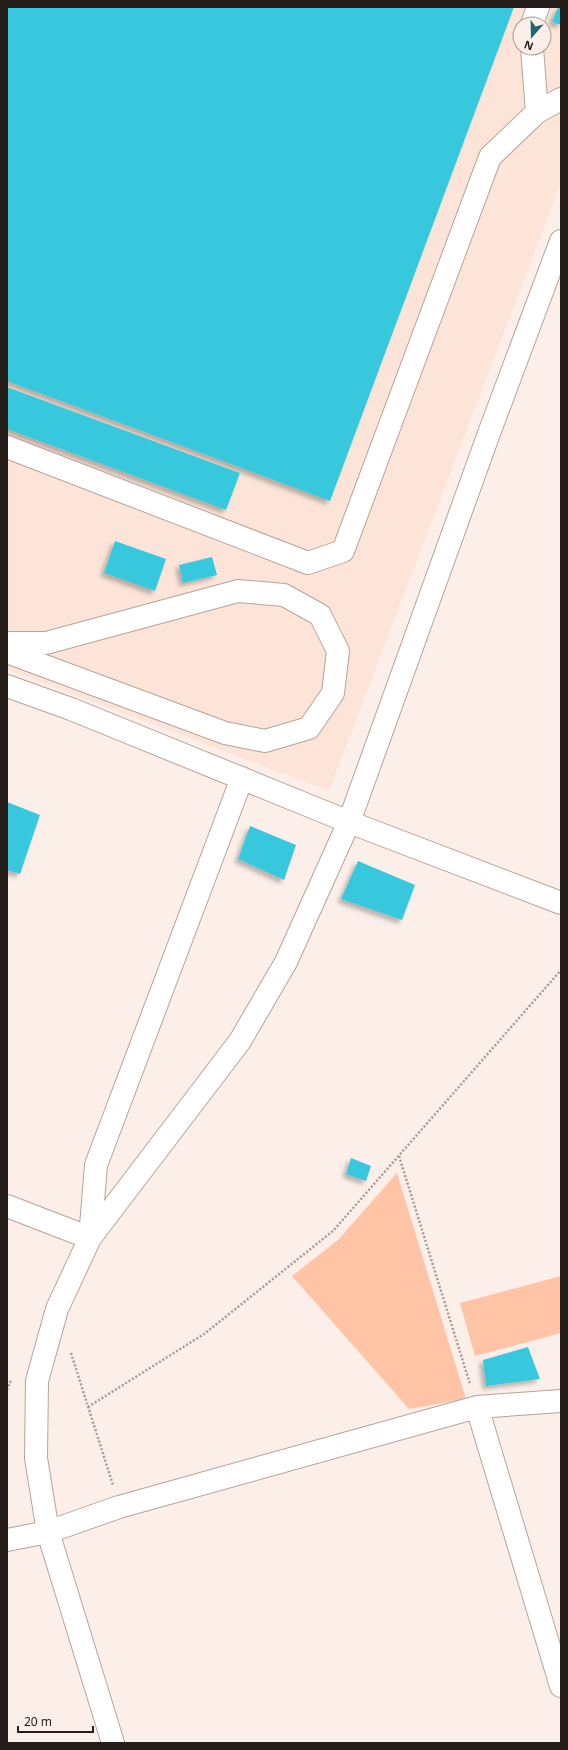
<svg xmlns="http://www.w3.org/2000/svg" width="568" height="1750" font-family="'Noto Sans',sans-serif">
<defs>
<filter id="shadow"><feDropShadow dx="-3.5" dy="3.5" stdDeviation="2" flood-color="#0004"/></filter>
</defs>
<rect width="100%" height="100%" fill="#fceee8"/>
<path fill="#fce4d8" fill-rule="evenodd" d="M7 7H561V183L329 791 7 669ZM520 24H544V48H520Z"/>
<path fill="#ffc4a6" d="M397 1173 466 1399 409 1409 292 1276 338 1240Z
M561 1276V1333L475 1356 460 1303Z"/>
<path fill="#37c8de" filter="url(#shadow)" d="M7 7H514L330 501 7 381Z
M558 7H561V25L552 22Z
M7 387 240 473 226 510 7 429Z
M115 541 166 559 155 591 104 573Z
M212 557 217 575 183 583 179 565Z
M7 802 40 815 20 874 7 870Z
M250 826 296 845 284 880 238 859Z
M358 861 415 885 402 920 341 899Z
M351 1158 371 1166 366 1181 346 1174Z
M528 1347 540 1379 486 1386 483 1360Z"/>
<g fill="none" stroke-linecap="round" stroke-linejoin="round">
<g stroke="#b8a399" stroke-width="24">
<path id="minor" d="M532 24 538 7
M537 112 561 99
M7 447 308 563 343 551 490 157 537 112 532 48
M7 643H46L238 591 284 595 320 615 338 651 333 693 309 728 265 741 225 733 7 652
M7 686 71 709 349 822 561 903
M7 1206 90 1238 96 1165 242 778
M477 1407 561 1686
M7 1540 48 1532 119 1507 477 1407 561 1401
M113 1743 48 1532 36 1458 37 1381 57 1309 90 1238 240 1041 286 962 349 822 488 436 561 241"/>
</g>
<path stroke="#a79b96" stroke-width="2.5" stroke-dasharray="2 2" stroke-linecap="butt" d="M399 1156 470 1384
M71 1353 113 1485
M7 1390 10 1382H13
M88 1407 204 1334 333 1231 561 970"/>
<use href="#minor" stroke="#fff" stroke-width="22"/>
</g>
<rect width="568" height="1750" fill="none" stroke="#241c18" stroke-width="16"/>
<g transform="translate(532 36) rotate(200)"><circle r="19" fill="#fceee8" stroke="#a69a95"/>
<path d="M0-3L7 15L0 10L-7 15Z" fill="#1d6772"/>
<text y="-6" font-size="11" font-weight="bold" text-anchor="middle" fill="#241c18">N</text>
</g>
<path d="M18 1726v6h75v-6" fill="none" stroke="#241c18" stroke-width="2"/>
<text x="24" y="1726" font-size="12" fill="#241c18" stroke="#fceee8" stroke-width="3" paint-order="stroke">20 m</text>
</svg>
